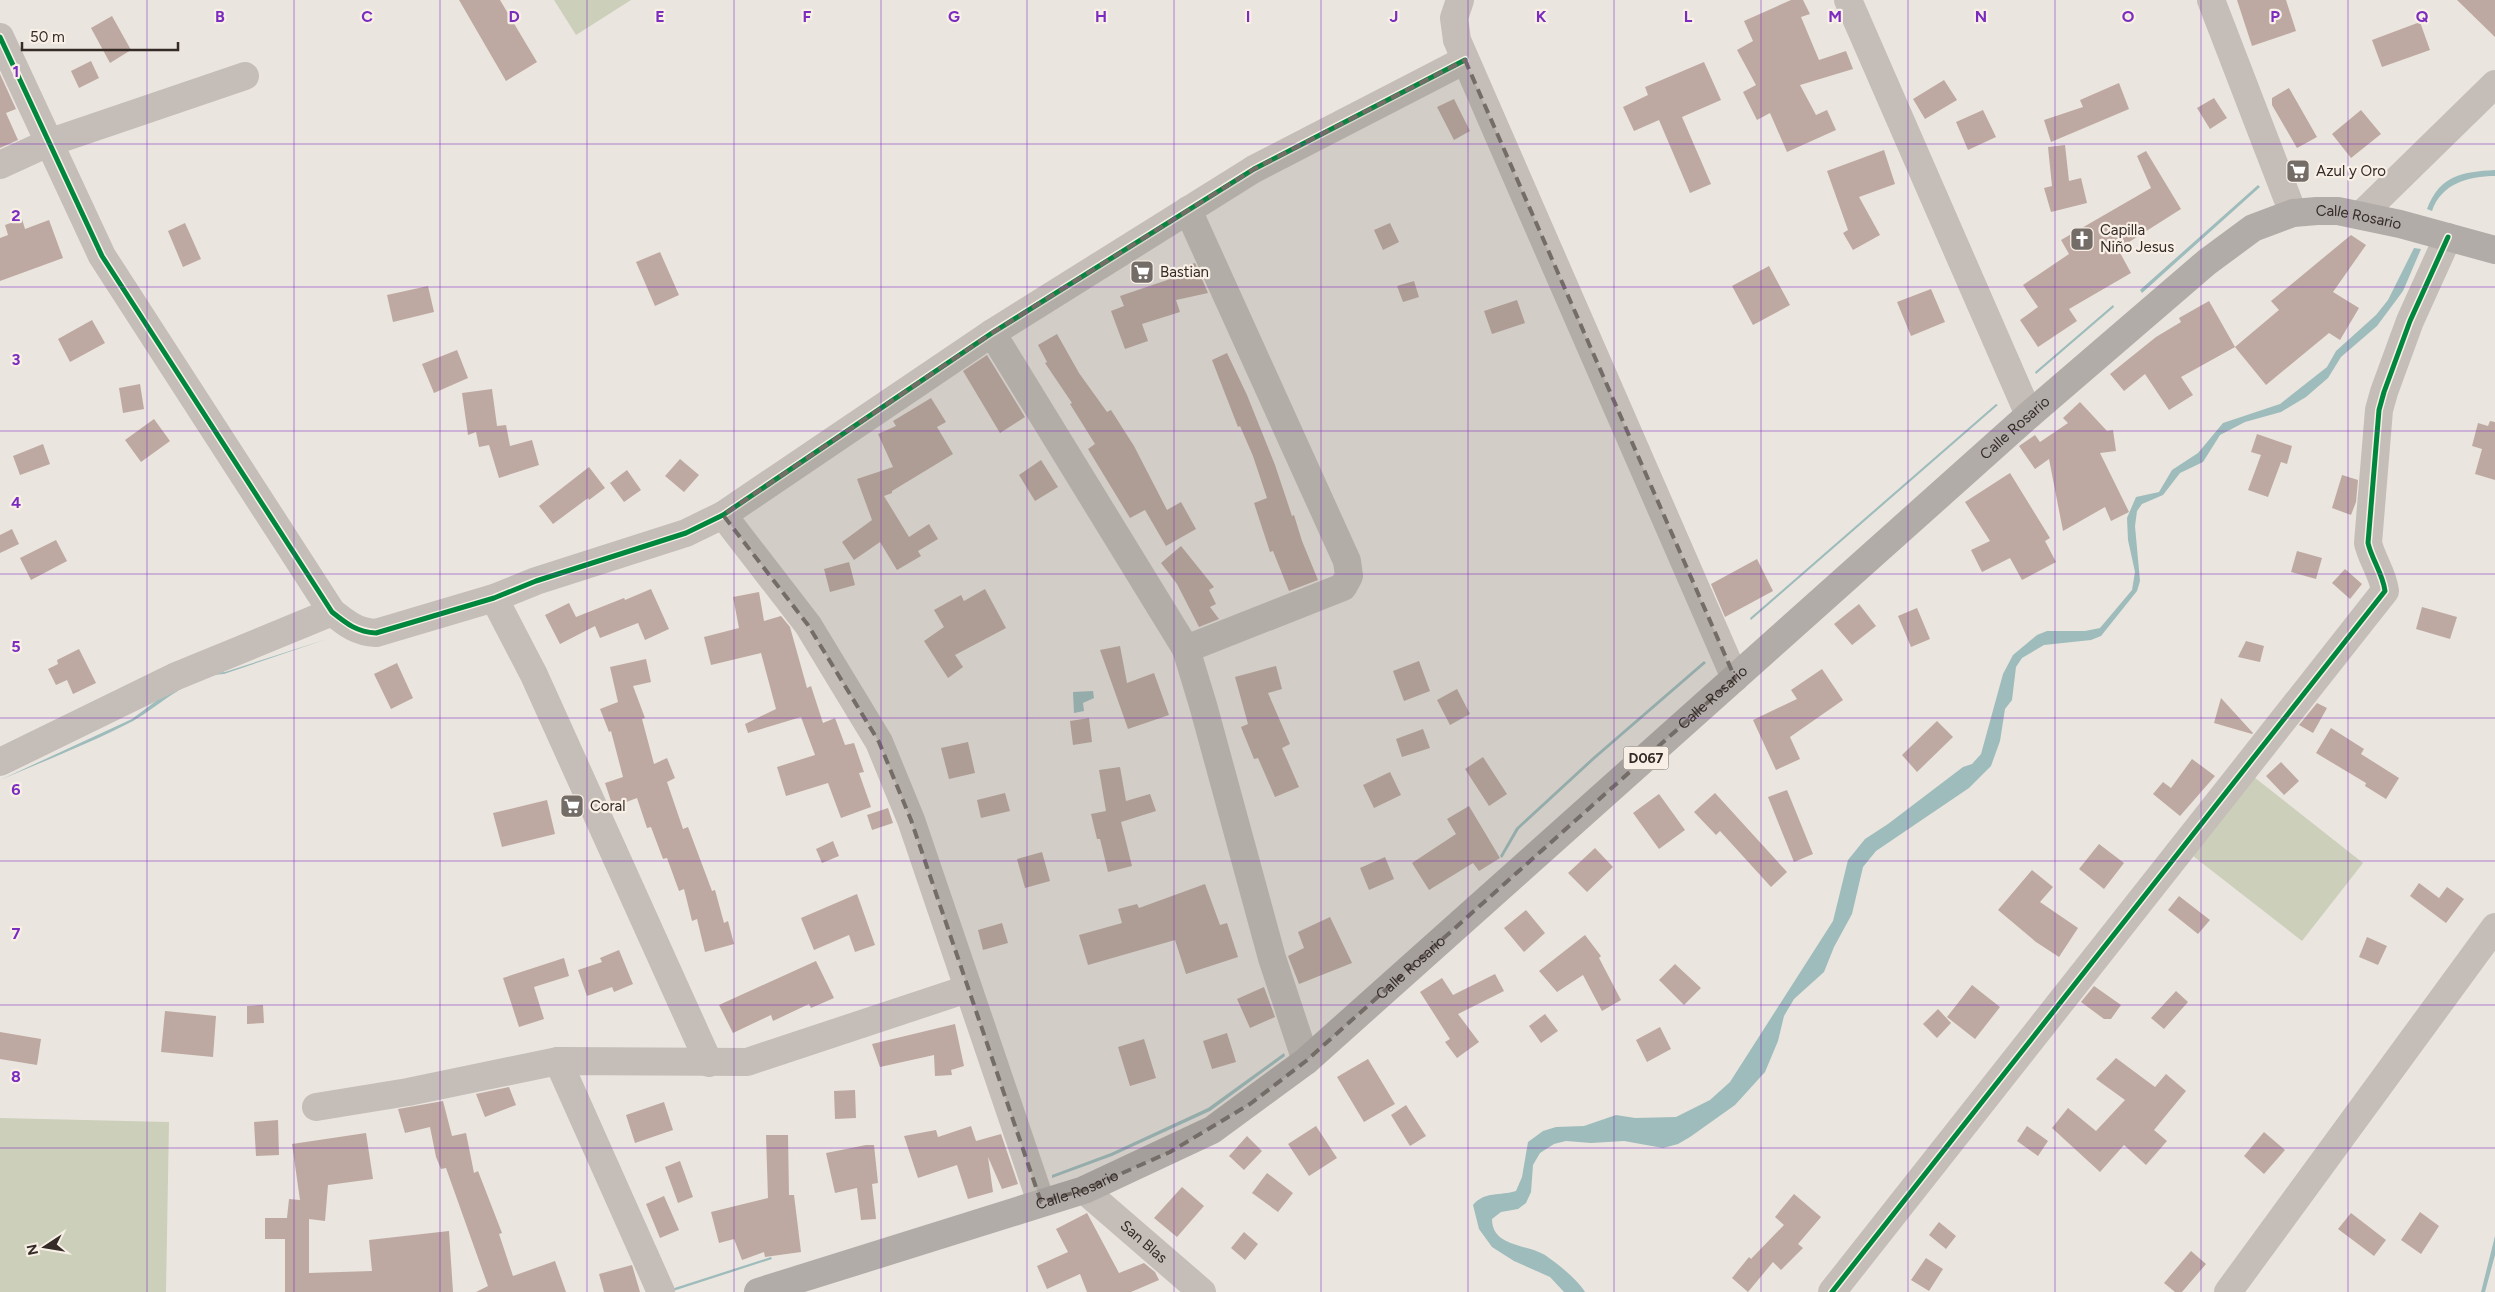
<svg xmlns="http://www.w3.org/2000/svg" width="2495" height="1292" font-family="Figtree,sans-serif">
<rect width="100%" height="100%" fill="#ebe5df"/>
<path fill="#cccfba" d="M554 0H631L576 35Z
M2254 777 2363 863 2302 941 2193 856Z
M0 1118 169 1122 166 1292H0Z"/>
<path fill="#9dbcbb" d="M2495 170V176C2468 176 2441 184 2432 211L2427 209C2440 175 2462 172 2495 170Z
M2258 185 2260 187 2142 293 2140 290Z
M2414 248 2421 249 2403 291 2377 326 2341 357 2328 378 2306 397 2281 412 2245 422 2220 435 2203 462 2180 473 2163 495 2142 504 2137 511 2135 526 2140 581 2137 591 2101 636 2091 640 2044 645 2022 658 2016 667 2012 700 2005 709 2000 741 1991 766 1969 788 1876 851 1863 867 1852 914 1834 947 1824 972 1794 999 1784 1016 1778 1041 1765 1072 1735 1105 1690 1137 1678 1144 1663 1148 1624 1141 1591 1143 1566 1141 1554 1144 1540 1153 1533 1165 1531 1192 1526 1203 1518 1209 1501 1212 1492 1219C1492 1247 1527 1244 1545 1255 1558 1264 1577 1279 1585 1292H1564L1550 1277 1514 1261 1492 1247 1479 1229 1473 1205C1485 1191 1500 1196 1516 1191L1522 1177 1528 1142 1543 1131 1556 1127 1584 1126 1616 1115 1635 1118 1676 1117 1710 1100 1730 1082 1833 921 1848 860 1865 839 1888 824 1963 767 1972 764 1981 754 2003 674 2013 655 2037 635 2047 631H2085L2100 628 2132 590 2135 572 2128 540 2127 518 2136 497 2159 492 2172 470 2198 453 2223 423 2280 404 2327 367 2336 351 2376 315 2388 300Z
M2113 305 2114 307 2036 374 2035 372Z
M1996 404 1998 405 1751 620 1750 618Z
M327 639 224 674C190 675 161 705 133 721 91 743 44 761 0 780L132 719 160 698 212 673 225 672Z
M1704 661 1706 663 1595 759 1519 829 1502 858 1500 856 1516 828 1593 757Z
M1093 691 1094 698 1083 703 1084 711 1074 713 1073 692Z
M1284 1053 1285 1056 1210 1111 1112 1156 1052 1178V1175L1111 1153 1208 1108Z
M2495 1236V1255L2485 1292H2481Z
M771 1257 772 1259 670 1292H662Z"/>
<path fill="#bda9a1" d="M459 0H500L537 62 506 81Z
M1791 0H1803L1810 14 1801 17 1819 60 1846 51 1853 69 1800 85 1816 115 1827 110 1836 130 1787 152 1770 113 1757 120 1743 92 1756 85 1737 50 1753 41 1744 21Z
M2237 0H2286L2296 31 2252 46Z
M2457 0H2495V37Z
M112 16 131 50 110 63 91 28Z
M2420 22 2430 50 2382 67 2372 40Z
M91 61 99 78 79 88 71 71Z
M1704 62 1721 100 1682 117 1711 184 1690 193 1659 120 1634 131 1623 107 1648 95 1645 87Z
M0 74 16 109 6 113 18 140 0 148Z
M1944 80 1957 100 1925 119 1913 99Z
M2119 83 2129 109 2051 142 2044 120 2083 107 2080 100Z
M2289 88 2317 137 2297 148 2272 105V98Z
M2214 98 2227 118 2210 129 2197 108Z
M1454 99 1470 131 1454 140 1437 107Z
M1983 110 1996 137 1968 150 1956 122Z
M2361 110 2381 134 2351 158 2332 134Z
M2065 145 2069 181 2081 178 2087 203 2051 212 2044 188 2052 186 2048 147Z
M1884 150 1895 184 1859 197 1880 235 1853 250 1843 233 1848 230 1827 171Z
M2146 151 2181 209 2118 249 2131 273 2069 309 2077 321 2038 347 2020 320 2038 307 2023 285 2069 254 2061 240 2151 188 2137 156Z
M22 219 25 229 49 220 63 258 0 281V238L8 235 5 225Z
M185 223 201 259 183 267 168 231Z
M1390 223 1399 242 1383 250 1374 230Z
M2351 235 2366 245 2333 292 2359 308 2340 340 2329 333 2266 385 2235 347 2279 310 2271 301Z
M660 252 679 295 655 306 636 262Z
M1195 263 1208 293 1176 300 1180 312 1142 324 1148 341 1125 349 1111 311 1124 306 1120 296 1179 276 1177 269Z
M1769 266 1790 305 1753 325 1732 286Z
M1414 281 1419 297 1403 302 1397 286Z
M428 286 434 312 393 322 387 295Z
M1931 289 1945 322 1911 336 1897 302Z
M1517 300 1525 323 1492 334 1484 311Z
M2209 301 2235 347 2181 377 2193 395 2169 410 2145 374 2124 391 2110 374 2156 337 2181 322 2179 318Z
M92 320 105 343 70 362 58 339Z
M1057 334 1079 373 1107 412 1111 410 1134 446 1167 510 1181 502 1196 529 1166 546 1145 510 1130 518 1088 449 1095 444 1070 404 1072 403 1045 363 1047 362 1038 345Z
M457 350 468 378 434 393 422 364Z
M1227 353 1247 395 1275 465 1292 516 1294 515 1302 541 1318 580 1289 591 1273 551 1270 552 1254 503 1267 498 1253 456 1240 426 1238 427 1212 360Z
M987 355 1025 417 1000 433 963 371Z
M140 384 144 409 123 413 119 388Z
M492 389 497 426 506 425 510 446 532 440 539 465 499 478 489 445 479 447 476 432 468 435 462 393Z
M931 398 946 422 937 427 953 454 892 491V493L884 496 909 537 929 524 938 539 918 551 921 556 897 570 880 542 854 560 842 542 872 520 857 479 893 467 878 434 896 426 893 421Z
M2080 402 2107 431 2113 430 2116 451 2100 453 2129 512 2111 521 2105 507 2063 531 2049 459 2035 469 2019 446 2035 435 2040 442 2068 423 2063 418Z
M154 419 170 441 141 462 125 440Z
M2490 421 2495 422V480L2475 474 2482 449 2472 446 2478 423 2488 426Z
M2257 434 2292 446 2287 464 2281 462 2268 497 2248 490 2261 455 2251 452Z
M43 444 50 464 20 475 13 456Z
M680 459 699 475 684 492 665 476Z
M1041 460 1058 487 1035 501 1019 475Z
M589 467 605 488 589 500 588 498 553 524 539 506Z
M627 470 641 490 624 502 610 483Z
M2010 473 2050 538 2045 541 2056 562 2022 580 2010 558 1982 572 1971 550 1990 541 1965 502Z
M2342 475 2358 480 2356 502 2351 515 2332 508Z
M12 529 19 544 0 553V535Z
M56 540 67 561 31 580 20 558Z
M1181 546 1214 587 1209 590 1216 604 1210 607 1219 619 1199 627 1177 584 1161 563Z
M2297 551 2322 558 2316 579 2291 572Z
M1757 559 1773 591 1725 617 1711 584Z
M849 562 855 585 830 592 824 569Z
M2345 569 2362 584 2350 599 2332 583Z
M651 589 669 629 645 640 638 623 600 638 595 626 560 644 545 615 569 603 576 617 624 598 625 600Z
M985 589 1006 628 955 655 963 667 948 678 924 641 944 627 934 610 961 595 964 601Z
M759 592 764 621 781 616 790 627 807 688 811 686 823 723 835 718 845 745 854 743 864 772 859 773 871 807 841 818 828 783 786 796 777 767 815 755 801 717 748 733 745 724 776 709 761 653 711 665 704 637 739 628 733 597Z
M1859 604 1876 626 1852 645 1834 624Z
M2422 607 2457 617 2450 639 2416 629Z
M1917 608 1930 639 1911 647 1898 616Z
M2246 641 2264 646 2260 662 2238 657Z
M1120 646 1127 683 1154 673 1169 715 1128 729 1100 650Z
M79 649 96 683 73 694 67 680 56 685 48 669 58 664 57 660Z
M646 659 651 682 633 686 645 718 642 719 654 764 667 758 675 778 667 782 683 829 688 827 712 891 715 890 724 923 728 921 734 944 705 952 697 919 692 921 684 889 679 891 667 858 663 859 651 827 647 828 637 798 613 807 605 783 623 777 611 731 609 732 600 709 618 702 610 667Z
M1419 661 1430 691 1404 701 1393 671Z
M397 663 413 698 391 709 374 674Z
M1276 666 1282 689 1268 693 1290 744 1282 748 1299 787 1275 797 1258 758 1254 759 1241 727 1248 724 1235 677Z
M1822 669 1843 700 1790 737 1800 759 1776 770 1753 720 1797 699 1791 690Z
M1457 689 1470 714 1450 725 1437 700Z
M2221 698 2253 733 2252 734 2214 723Z
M2317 703 2327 708 2313 733 2299 725Z
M1089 718 1092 742 1073 745 1070 721Z
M1937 721 1953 737 1917 772 1902 755Z
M2331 728 2364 749 2361 754 2399 778 2386 799 2365 786 2366 783 2316 753Z
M1423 729 1430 748 1402 757 1396 739Z
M968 742 975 773 949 779 941 748Z
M1483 757 1507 794 1489 806 1465 769Z
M2192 759 2215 776 2180 816 2153 794 2163 782 2171 788Z
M2281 762 2299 781 2284 795 2266 776Z
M1120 767 1126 801 1150 794 1156 811 1121 822 1132 866 1108 872 1100 839H1097L1091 814 1106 811 1099 770Z
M1390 772 1401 795 1374 808 1363 785Z
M1787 790 1813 854 1794 862 1768 797Z
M1005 793 1010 811 981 818 977 800Z
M1715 793 1787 872 1771 887 1720 831 1716 835 1694 812Z
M1659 794 1685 830 1659 849 1633 813Z
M547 800 555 834 502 847 493 813Z
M1469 806 1500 858 1479 871 1473 863 1429 890 1412 863 1456 834 1447 819Z
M888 808 893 823 872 830 867 815Z
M833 841 839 856 822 863 816 849Z
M2099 844 2124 863 2104 889 2079 869Z
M1595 848 1613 867 1587 892 1568 873Z
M1042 852 1050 881 1025 888 1017 859Z
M1385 857 1394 879 1369 890 1360 868Z
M2032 870 2053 887 2040 902 2078 928 2059 957 2036 942 1998 910Z
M2419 883 2439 898 2447 887 2464 899 2446 923 2410 896Z
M1205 884 1220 925 1227 923 1238 957 1186 974 1175 940 1088 965 1079 935 1122 923 1118 909 1137 904 1139 908Z
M857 894 875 945 855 952 849 935 814 950 801 918Z
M2179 896 2210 920 2198 934 2168 910Z
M1526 910 1545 933 1524 952 1504 928Z
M1330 917 1352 963 1299 984 1288 956 1304 948 1298 932Z
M1002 923 1008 943 983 950 978 930Z
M1585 935 1601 956 1599 958 1621 1000 1602 1011 1583 975 1557 992 1539 971Z
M2367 937 2387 946 2378 965 2359 957Z
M619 950 633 984 614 992 612 987 587 996 578 970 602 962 600 958Z
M564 958 569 976 534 987 544 1019 519 1027 503 978Z
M816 961 834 998 811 1008 809 1004 773 1021 771 1015 733 1033 719 1005Z
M1675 964 1701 988 1684 1005 1659 980Z
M1495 974 1504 991 1458 1014 1479 1042 1457 1058 1445 1042 1450 1039 1420 992 1442 978 1453 995Z
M1972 985 2000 1007 1975 1039 1947 1017Z
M2094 986 2121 1005 2111 1019H2104L2081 1002Z
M1264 987 1275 1017 1250 1028 1237 999Z
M2176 991 2188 1002 2164 1029 2151 1018Z
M263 1005 264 1023 247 1024V1006Z
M1938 1009 1951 1023 1937 1038 1923 1024Z
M165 1011 216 1016 213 1057 161 1052Z
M1545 1014 1558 1031 1541 1043 1529 1026Z
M955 1024 964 1066 951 1070 952 1075 935 1076 934 1055 880 1067 872 1044Z
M1660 1027 1671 1049 1647 1062 1636 1040Z
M0 1032 41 1039 37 1065 0 1059Z
M1227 1033 1236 1062 1212 1069 1203 1041Z
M1144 1039 1156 1078 1130 1086 1118 1047Z
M2116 1058 2155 1087 2166 1074 2186 1091 2154 1130 2167 1141 2146 1165 2124 1145 2100 1172 2052 1128 2068 1108 2096 1131 2125 1100 2096 1079Z
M1368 1059 1395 1104 1364 1122 1337 1077Z
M509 1087 516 1105 485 1117 476 1094Z
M855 1090 856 1118 835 1119 834 1091Z
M443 1101 452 1136 466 1133 474 1173 478 1171 502 1233 499 1234 513 1276 555 1261 566 1292H476L488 1286 446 1168 441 1169 436 1157 430 1127 405 1133 398 1109Z
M664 1102 673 1130 635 1143 626 1115Z
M1406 1105 1426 1136 1410 1146 1391 1115Z
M278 1120 279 1155 256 1156 254 1122Z
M971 1126 976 1141 1001 1134 1018 1184 1002 1189 988 1157 993 1192 968 1199 957 1165 918 1178 904 1136 936 1130 938 1137Z
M1316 1126 1337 1158 1309 1176 1288 1144Z
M2027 1126 2048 1141 2038 1156 2017 1141Z
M2264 1132 2285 1150 2264 1174 2244 1156Z
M366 1133 373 1179 328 1185 325 1221 309 1219V1273L372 1271 369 1240 449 1231 453 1292H285V1239H265V1218H287L289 1199 300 1200 292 1144Z
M766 1135H788L789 1195H794L801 1252 765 1257 764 1252 742 1260 734 1239 719 1243 711 1212 768 1198Z
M1247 1136 1262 1151 1244 1170 1229 1156Z
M866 1145H874L878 1183 872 1184 876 1219 861 1220 857 1188 835 1193 826 1153Z
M680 1161 693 1197 678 1203 665 1167Z
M1267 1173 1293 1193 1278 1212 1252 1193Z
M1182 1187 1204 1206 1177 1237 1154 1218Z
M1794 1194 1821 1217 1798 1244 1803 1248 1781 1270 1773 1262 1748 1292 1732 1278 1749 1257 1751 1259 1784 1225 1775 1217Z
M664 1196 679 1230 660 1238 646 1204Z
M2420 1212 2439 1226 2421 1254 2401 1240Z
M1087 1213 1119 1273 1144 1263 1155 1272 1159 1280 1131 1292H1087L1080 1274 1047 1289 1037 1266 1068 1252 1056 1229Z
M2351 1213 2386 1240 2374 1256 2338 1229Z
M1939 1222 1956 1236 1946 1249 1929 1235Z
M1244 1232 1258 1244 1245 1260 1231 1248Z
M2191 1251 2206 1264 2182 1292H2175L2164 1283Z
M1926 1258 1943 1269 1929 1291 1911 1280Z
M632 1265 640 1292H604L599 1274Z"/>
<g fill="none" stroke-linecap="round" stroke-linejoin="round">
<g stroke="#c4bdb8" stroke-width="28">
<path d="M1460 0 1454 18 1457 40 1735 678"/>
<path d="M1848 0 2029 415"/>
<path d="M2211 0 2293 213"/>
<path d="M0 37 102 256 332 612C347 624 357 632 376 633L494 598 536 581 686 533 723 515 992 333 1254 169 1465 60"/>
<path d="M0 165 48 143 245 76"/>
<path d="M2361 215 2495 84"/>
<path d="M992 333 1186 649 1203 705 1272 958 1306 1061"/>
<path d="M723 515 808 625 879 742 911 820 1041 1202"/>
<path d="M494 598 534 675 709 1063"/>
<path d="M1186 649 1343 587 1349 576 1347 561 1188 210"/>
<path d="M0 762 174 677 332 612"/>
<path d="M558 1061 661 1292"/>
<path d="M316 1107 408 1092 558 1061 747 1062 967 989"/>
<path id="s1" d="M1084 1190 1202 1292"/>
<path d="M1832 1292 2385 591C2383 574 2372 560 2368 543L2379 410 2384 392 2410 321 2448 237"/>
<path d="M2228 1292 2495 927"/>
</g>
<path stroke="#b2aca8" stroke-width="28" id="s2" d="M758 1292 1084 1190 1212 1130 1306 1061 2029 415 2207 262 2253 228 2293 213 2317 211H2338L2400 224 2495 250"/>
<g stroke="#f8efe6" stroke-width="8">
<path id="cycleway" d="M0 37 102 256 332 612C347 624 357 632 376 633L494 598 536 581 686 533 723 515 992 333 1254 169 1465 60
M1832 1292 2385 591C2383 574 2372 560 2368 543L2379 410 2384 392 2410 321 2448 237"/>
</g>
<use href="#cycleway" stroke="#00873e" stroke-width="5"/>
</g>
<path fill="#746c67" fill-opacity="0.2" stroke="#746c67" stroke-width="4" stroke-dasharray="10 6" stroke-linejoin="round" d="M1465 60 1735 678 1306 1061 1250 1104 1170 1152 1084 1190 1041 1202 911 820 879 742 808 625 723 515 992 333 1254 169Z"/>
<path fill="none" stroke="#7b2cbf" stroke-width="1" stroke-opacity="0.55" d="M147 0V1292M294 0V1292M440 0V1292M587 0V1292M734 0V1292M881 0V1292M1027 0V1292M1174 0V1292M1321 0V1292M1468 0V1292M1614 0V1292M1761 0V1292M1908 0V1292M2055 0V1292M2201 0V1292M2348 0V1292M0 144H2495M0 287H2495M0 431H2495M0 574H2495M0 718H2495M0 861H2495M0 1005H2495M0 1148H2495"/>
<defs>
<g id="supermarket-square" transform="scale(1.25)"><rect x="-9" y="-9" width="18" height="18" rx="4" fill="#746c67" stroke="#f8efe6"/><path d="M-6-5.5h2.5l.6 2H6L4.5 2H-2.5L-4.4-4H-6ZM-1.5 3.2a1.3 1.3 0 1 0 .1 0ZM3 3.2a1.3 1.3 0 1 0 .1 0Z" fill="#fff"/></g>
<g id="church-square" transform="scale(1.25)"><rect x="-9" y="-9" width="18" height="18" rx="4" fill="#746c67" stroke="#f8efe6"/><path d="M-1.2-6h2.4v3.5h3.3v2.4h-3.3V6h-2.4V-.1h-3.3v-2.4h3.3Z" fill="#fff"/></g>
</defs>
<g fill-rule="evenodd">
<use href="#supermarket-square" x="2298" y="171"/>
<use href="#church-square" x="2082" y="239"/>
<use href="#supermarket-square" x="1142" y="272"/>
<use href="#supermarket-square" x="572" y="806"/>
</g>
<g text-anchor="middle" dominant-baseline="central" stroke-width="4.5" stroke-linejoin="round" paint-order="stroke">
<rect fill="#f8efe6" stroke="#6f6660" stroke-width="1" x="1623.5" y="746.5" width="45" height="23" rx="4"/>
<g font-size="14" font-weight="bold" fill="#342b27">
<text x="1646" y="758">D067</text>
</g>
<g font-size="15" fill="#342b27" stroke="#f8efe6" text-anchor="start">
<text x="2316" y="171">Azul y Oro</text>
<text x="2100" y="230">Capilla<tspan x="2100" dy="17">Niño Jesus</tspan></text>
<text x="1160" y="272">Bastian</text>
<text x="590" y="806">Coral</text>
</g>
<g font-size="15" fill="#342b27" stroke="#f8efe6">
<text stroke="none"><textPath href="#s2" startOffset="1970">Calle Rosario</textPath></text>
<text stroke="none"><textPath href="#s2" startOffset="1550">Calle Rosario</textPath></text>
<text stroke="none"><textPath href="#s2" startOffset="1145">Calle Rosario</textPath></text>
<text stroke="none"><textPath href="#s2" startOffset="740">Calle Rosario</textPath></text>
<text stroke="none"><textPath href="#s2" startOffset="335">Calle Rosario</textPath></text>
<text stroke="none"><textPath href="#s1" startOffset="79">San Blas</textPath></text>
</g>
</g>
<g font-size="16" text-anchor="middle" font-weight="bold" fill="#7b2cbf" stroke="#f8efe6" stroke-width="4.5" stroke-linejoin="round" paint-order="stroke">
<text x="220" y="22">B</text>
<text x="367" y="22">C</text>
<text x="514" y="22">D</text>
<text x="660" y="22">E</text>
<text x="807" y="22">F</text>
<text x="954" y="22">G</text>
<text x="1101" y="22">H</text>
<text x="1248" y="22">I</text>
<text x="1394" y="22">J</text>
<text x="1541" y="22">K</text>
<text x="1688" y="22">L</text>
<text x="1835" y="22">M</text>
<text x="1981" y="22">N</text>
<text x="2128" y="22">O</text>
<text x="2275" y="22">P</text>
<text x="2422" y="22">Q</text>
<text x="16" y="77">1</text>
<text x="16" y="221">2</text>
<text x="16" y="365">3</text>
<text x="16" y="508">4</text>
<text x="16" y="652">5</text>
<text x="16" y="795">6</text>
<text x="16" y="939">7</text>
<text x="16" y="1082">8</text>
</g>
<g transform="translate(45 1247) rotate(258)" stroke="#f8efe6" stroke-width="4" paint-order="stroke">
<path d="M0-4L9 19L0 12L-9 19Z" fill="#342b27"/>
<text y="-8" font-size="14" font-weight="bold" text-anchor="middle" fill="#342b27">N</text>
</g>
<path d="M22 42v8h156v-8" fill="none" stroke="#342b27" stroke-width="2.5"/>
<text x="30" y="42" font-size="15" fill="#342b27" stroke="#f8efe6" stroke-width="4" paint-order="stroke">50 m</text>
</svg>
